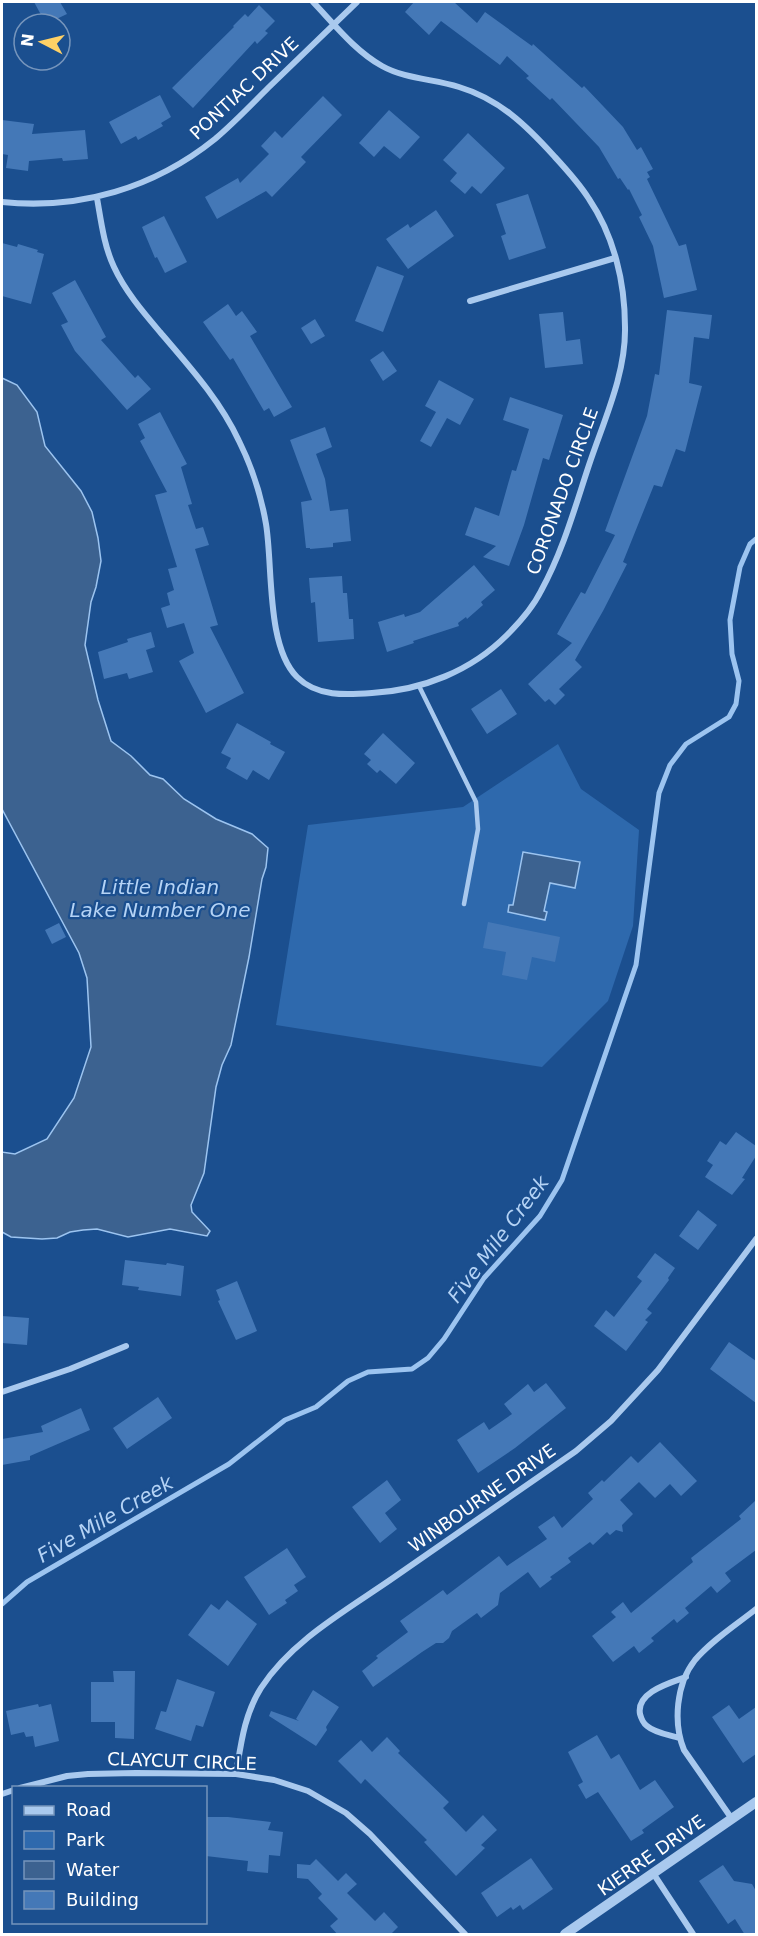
<svg xmlns="http://www.w3.org/2000/svg" width="758" height="1936" font-family="'DejaVu Sans',sans-serif">
<rect width="100%" height="100%" fill="#1b4f8f"/>
<path fill="#2e69ad" d="M558 744 581 789 639 830 633 926 608 1001 542 1067 276 1025 308 825 463 807Z"/>
<path fill="#3c6290" stroke="#9cc4f0" stroke-width="1.5" d="M2 378 17 385 37 412 45 446 81 491 92 512 98 538 101 561 96 587 91 602 85 645 98 700 111 741 131 756 150 775 163 779 184 799 216 819 252 834 268 848 266 867 262 879 249 957 231 1045 222 1065 216 1087 204 1173 191 1205 192 1212 210 1231 207 1236 170 1229 128 1237 97 1229 83 1230 70 1232 57 1238 42 1239 11 1237 2 1232V1152L15 1154 47 1139 74 1098 91 1047 87 978 79 953 2 809Z
M523 852 580 862 575 888 550 883 544 911 547 912 545 920 508 912 509 905H513Z"/>
<g fill="none" stroke-linecap="round" stroke-linejoin="round">
<path stroke="#9cc4f0" stroke-width="5" d="M2 1604 27 1582 229 1464 285 1420 316 1407 348 1381 368 1372 412 1369 428 1358 444 1339 484 1278 540 1216 562 1180 636 965 659 793 670 765 686 744 729 717 736 704 739 681 732 654 730 620 740 567 750 544 756 539"/>
</g>
<path fill="#4478b7" d="M34 2H60L67 14 46 24Z
M414 2H454L477 23 485 12 532 46 533 44 582 88 584 86 623 127 637 150 641 147 653 169 647 172 650 177 647 179 679 246 686 244 697 290 664 298 653 246 639 217 642 215 629 189 628 190 620 178 618 179 599 147 552 98 550 100 526 78 529 76 507 56 500 65 441 21 429 35 405 12Z
M259 5 275 21 265 31 268 33 257 44 255 41 193 108 172 88 234 27 233 26 245 14 248 17Z
M160 95 171 117 161 123 163 126 138 140 136 136 121 144 109 122Z
M323 96 342 115 301 157 306 162 272 197 266 191 217 219 205 197 238 178 240 183 269 154 261 146 275 131 282 138Z
M389 110 420 137 400 159 384 146 374 157 359 143Z
M2 120 34 124 32 134 85 130 88 159 63 161 62 158 29 161 28 171 6 168 8 155 2 154Z
M468 133 505 168 481 194 472 186 465 194 450 181 457 173 443 160Z
M528 194 546 248 509 260 501 236 506 234 496 204Z
M436 210 454 236 408 269 386 239 408 224 410 228Z
M164 216 187 262 165 273 157 257 155 258 142 227Z
M2 243 17 247 18 244 38 250 37 252 44 254 31 304 2 296Z
M377 266 404 276 383 332 355 321Z
M75 280 106 337 101 340 135 378 138 375 151 389 127 410 75 351 61 325 68 322 52 293Z
M228 304 236 316 242 311 257 332 250 336 292 407 274 417 269 408 264 411 233 358 230 360 203 322Z
M667 310 712 315 709 339 694 337 689 383 702 386 685 452 676 449 662 487 654 485 623 562 627 564 603 611 575 660 582 667 559 689 565 695 555 705 549 699 545 702 528 684 572 643 557 634 581 592 585 594 615 535 605 531 647 416 655 374 659 375Z
M563 312 566 341 580 339 583 364 545 368 539 314Z
M315 319 325 336 311 344 301 328Z
M383 351 397 371 383 381 370 360Z
M439 380 474 399 460 425 447 418 431 447 420 441 436 412 425 406Z
M510 397 563 415 549 460 543 458 524 525 509 566 483 557 496 546 465 535 475 507 499 516 512 470 516 471 529 429 503 420Z
M160 412 187 464 181 467 192 504 188 505 196 529 203 527 209 545 195 549 218 625 210 627 244 693 206 713 179 661 194 653 184 623 167 628 161 608 170 605 167 593 174 590 168 569 177 567 155 495 167 492 140 441 145 438 138 424Z
M325 427 332 447 316 454 325 479 330 511 348 509 351 541 333 543V547L310 549V548H306L301 502 312 500 290 440Z
M474 565 495 590 481 602 483 605 467 619 466 617 458 623 459 626 413 641 414 643 387 652 378 622 404 614 405 617 420 612Z
M342 576 343 593H347L349 619H353L354 639 318 642 315 602 311 603 309 578Z
M151 632 155 647 146 650 153 672 129 679 127 673 104 679 98 652 128 642 127 639Z
M501 689 517 714 487 734 471 709Z
M237 723 271 742 270 744 285 752 269 780 253 770 247 780 226 768 231 758 221 753Z
M383 733 415 763 396 784 380 770 377 773 367 764 371 760 364 754Z
M488 922 560 937 555 962 532 957 527 980 502 975 506 952 483 948Z
M59 923 66 937 52 944 45 930Z
M736 1132 756 1146V1156L742 1178 745 1179 732 1195 705 1177 713 1165 707 1161 720 1141 726 1145Z
M698 1210 717 1225 698 1250 679 1236Z
M655 1253 675 1268 668 1278 669 1280 647 1309 652 1313 645 1320 648 1322 626 1351 594 1326 606 1310 614 1317 642 1281 637 1277Z
M125 1260 166 1265 167 1263 184 1266 181 1296 138 1290 139 1287 122 1285Z
M237 1281 257 1331 236 1340 218 1301 220 1300 216 1290Z
M2 1316 29 1318 27 1345 2 1343Z
M729 1342 756 1361V1403L710 1369Z
M546 1383 566 1408 515 1448 478 1473 457 1440 484 1422 489 1430 512 1414 504 1404 528 1384 534 1392Z
M158 1397 172 1418 127 1449 113 1428Z
M81 1408 90 1430 30 1456V1460L2 1465V1439L43 1432 41 1426Z
M660 1442 697 1481 681 1496 670 1484 655 1498 639 1482 620 1500 633 1514 622 1525 623 1532 616 1530 610 1535 607 1532 593 1545 590 1542 568 1558 571 1562 550 1577 552 1579 540 1588 528 1572 500 1593 498 1605 481 1618 477 1613 452 1631 449 1638 443 1643H436L422 1652 373 1687 362 1671 378 1658 376 1656 408 1632 400 1621 443 1590 447 1595 499 1556 507 1566 547 1539 538 1527 554 1516 562 1528 593 1499 588 1493 602 1480 604 1482 631 1456 638 1463Z
M387 1480 401 1500 385 1513 397 1529 380 1543 352 1507Z
M756 1500V1550L725 1573 731 1581 717 1593 711 1586 685 1608 689 1613 677 1623 674 1619 651 1638 654 1641 639 1653 634 1646 613 1662 592 1636 616 1617 611 1612 623 1602 631 1613 693 1562 691 1558 741 1519 739 1516Z
M287 1548 306 1577 294 1585 298 1591 285 1600 287 1603 269 1615 244 1577Z
M227 1600 257 1624 228 1666 188 1635 211 1604 219 1610Z
M113 1671H135L134 1739 115 1738V1722H91V1682H114Z
M177 1679 215 1692 203 1727 196 1725 191 1741 155 1729 161 1711 166 1712Z
M313 1690 339 1707 326 1727 327 1730 316 1746 269 1716 271 1711 299 1721 296 1719Z
M38 1704 39 1707 51 1704 59 1741 35 1747 33 1736 26 1737 24 1732 11 1735 6 1711Z
M729 1705 739 1719 756 1707V1754L743 1763 712 1717Z
M597 1735 611 1759 619 1754 640 1790 655 1780 674 1807 642 1830 644 1833 631 1841 598 1792 586 1799 578 1785 583 1782 568 1752Z
M387 1737 400 1751 398 1753 449 1802 443 1808 466 1832 483 1815 497 1830 481 1845 485 1848 456 1876 424 1842 427 1840 365 1779 361 1784 338 1761 361 1740 372 1752Z
M206 1817H228L271 1822 268 1830 283 1832 280 1856 269 1855 268 1873 247 1871 248 1861 206 1856Z
M531 1858 553 1889 523 1910 520 1905 513 1910 511 1907 497 1917 481 1893Z
M316 1859 338 1881 346 1873 357 1884 347 1893 375 1921 384 1912 398 1927 390 1935H338L330 1926 338 1919 318 1898 322 1894 308 1879 297 1878V1864L310 1865Z
M723 1865 734 1881 752 1884 756 1891V1935H745L735 1919 728 1924 699 1881Z"/>
<g fill="none" stroke-linecap="round" stroke-linejoin="round">
<path stroke="#a9c9ee" stroke-width="4.5" d="M419 686 476 802 478 829 464 904"/>
<path stroke="#a9c9ee" stroke-width="6" d="M97 198C101 221 104 246 114 267 125 291 143 312 160 332 189 366 220 400 239 441 252 467 261 495 266 524 273 566 266 646 297 677 317 697 346 695 372 693 423 690 471 671 507 635 520 622 533 607 541 591 563 551 575 507 589 465 604 420 626 374 625 327 625 282 614 236 589 199 579 183 566 169 554 156 526 125 499 99 459 87 434 79 405 79 382 66 355 51 334 24 313 2
M2 202C80 210 154 188 215 139 234 123 251 105 268 88 298 59 328 30 357 2
M470 301 615 258
M2 1392 70 1369 126 1346
M679 1738C670 1735 655 1733 647 1726 644 1724 641 1718 640 1714 636 1692 670 1683 686 1677
M236 1774C241 1744 244 1715 261 1688 292 1640 347 1610 393 1578 454 1536 515 1494 576 1451L611 1421 658 1370 756 1239
M20 1788 67 1776 88 1774 136 1773 236 1774 274 1780 308 1791 346 1813 370 1834 465 1934
M2 1794 14 1790
M732 1819 684 1750C673 1723 676 1684 695 1660 712 1640 736 1625 756 1609
M653 1873 693 1934"/>
<path stroke="#a9c9ee" stroke-width="10" d="M565 1934 756 1802"/>
</g>
<g text-anchor="middle" dominant-baseline="central" stroke-width="4.5" stroke-linejoin="round" paint-order="stroke">
<g font-size="18" fill="#fff" stroke="#1b4f8f">
<text transform="translate(244 88) rotate(-43)">PONTIAC DRIVE</text>
<text transform="translate(562 491) rotate(-70)">CORONADO CIRCLE</text>
<text transform="translate(482 1498) rotate(-35)">WINBOURNE DRIVE</text>
<text transform="translate(182 1761) rotate(2)">CLAYCUT CIRCLE</text>
<text transform="translate(651 1855) rotate(-35)">KIERRE DRIVE</text>
</g>
<g font-size="20" font-style="italic" fill="#b5d3f5" stroke="#1b4f8f">
<text x="160" y="887">Little Indian<tspan x="160" dy="23">Lake Number One</tspan></text>
<text transform="translate(498 1239) rotate(-53)">Five Mile Creek</text>
<text transform="translate(105 1519) rotate(-30)">Five Mile Creek</text>
</g>
</g>
<rect width="758" height="1936" fill="none" stroke="#ffffff" stroke-width="6"/>
<rect x="12" y="1786" width="195" height="138" fill="#1b4f8f" stroke="#7695bc" stroke-width="1.5"/>
<rect x="24" y="1806" width="30" height="9" fill="#a9c9ee" stroke="#7695bc" stroke-width="1.5"/>
<text x="66" y="1816" font-size="18" fill="#ffffff">Road</text>
<rect x="24" y="1831" width="30" height="18" fill="#2e69ad" stroke="#7695bc" stroke-width="1.5"/>
<text x="66" y="1846" font-size="18" fill="#ffffff">Park</text>
<rect x="24" y="1861" width="30" height="18" fill="#3c6290" stroke="#7695bc" stroke-width="1.5"/>
<text x="66" y="1876" font-size="18" fill="#ffffff">Water</text>
<rect x="24" y="1891" width="30" height="18" fill="#4478b7" stroke="#7695bc" stroke-width="1.5"/>
<text x="66" y="1906" font-size="18" fill="#ffffff">Building</text>
<g transform="translate(42 42) rotate(277)"><circle r="28" fill="#1b4f8f" stroke="#7695bc" stroke-width="1.5"/>
<path d="M0-4.5L10 22L0 15L-10 22Z" fill="#ffd166"/>
<text y="-9" font-size="16" font-weight="bold" text-anchor="middle" fill="#ffffff">N</text>
</g>
</svg>
